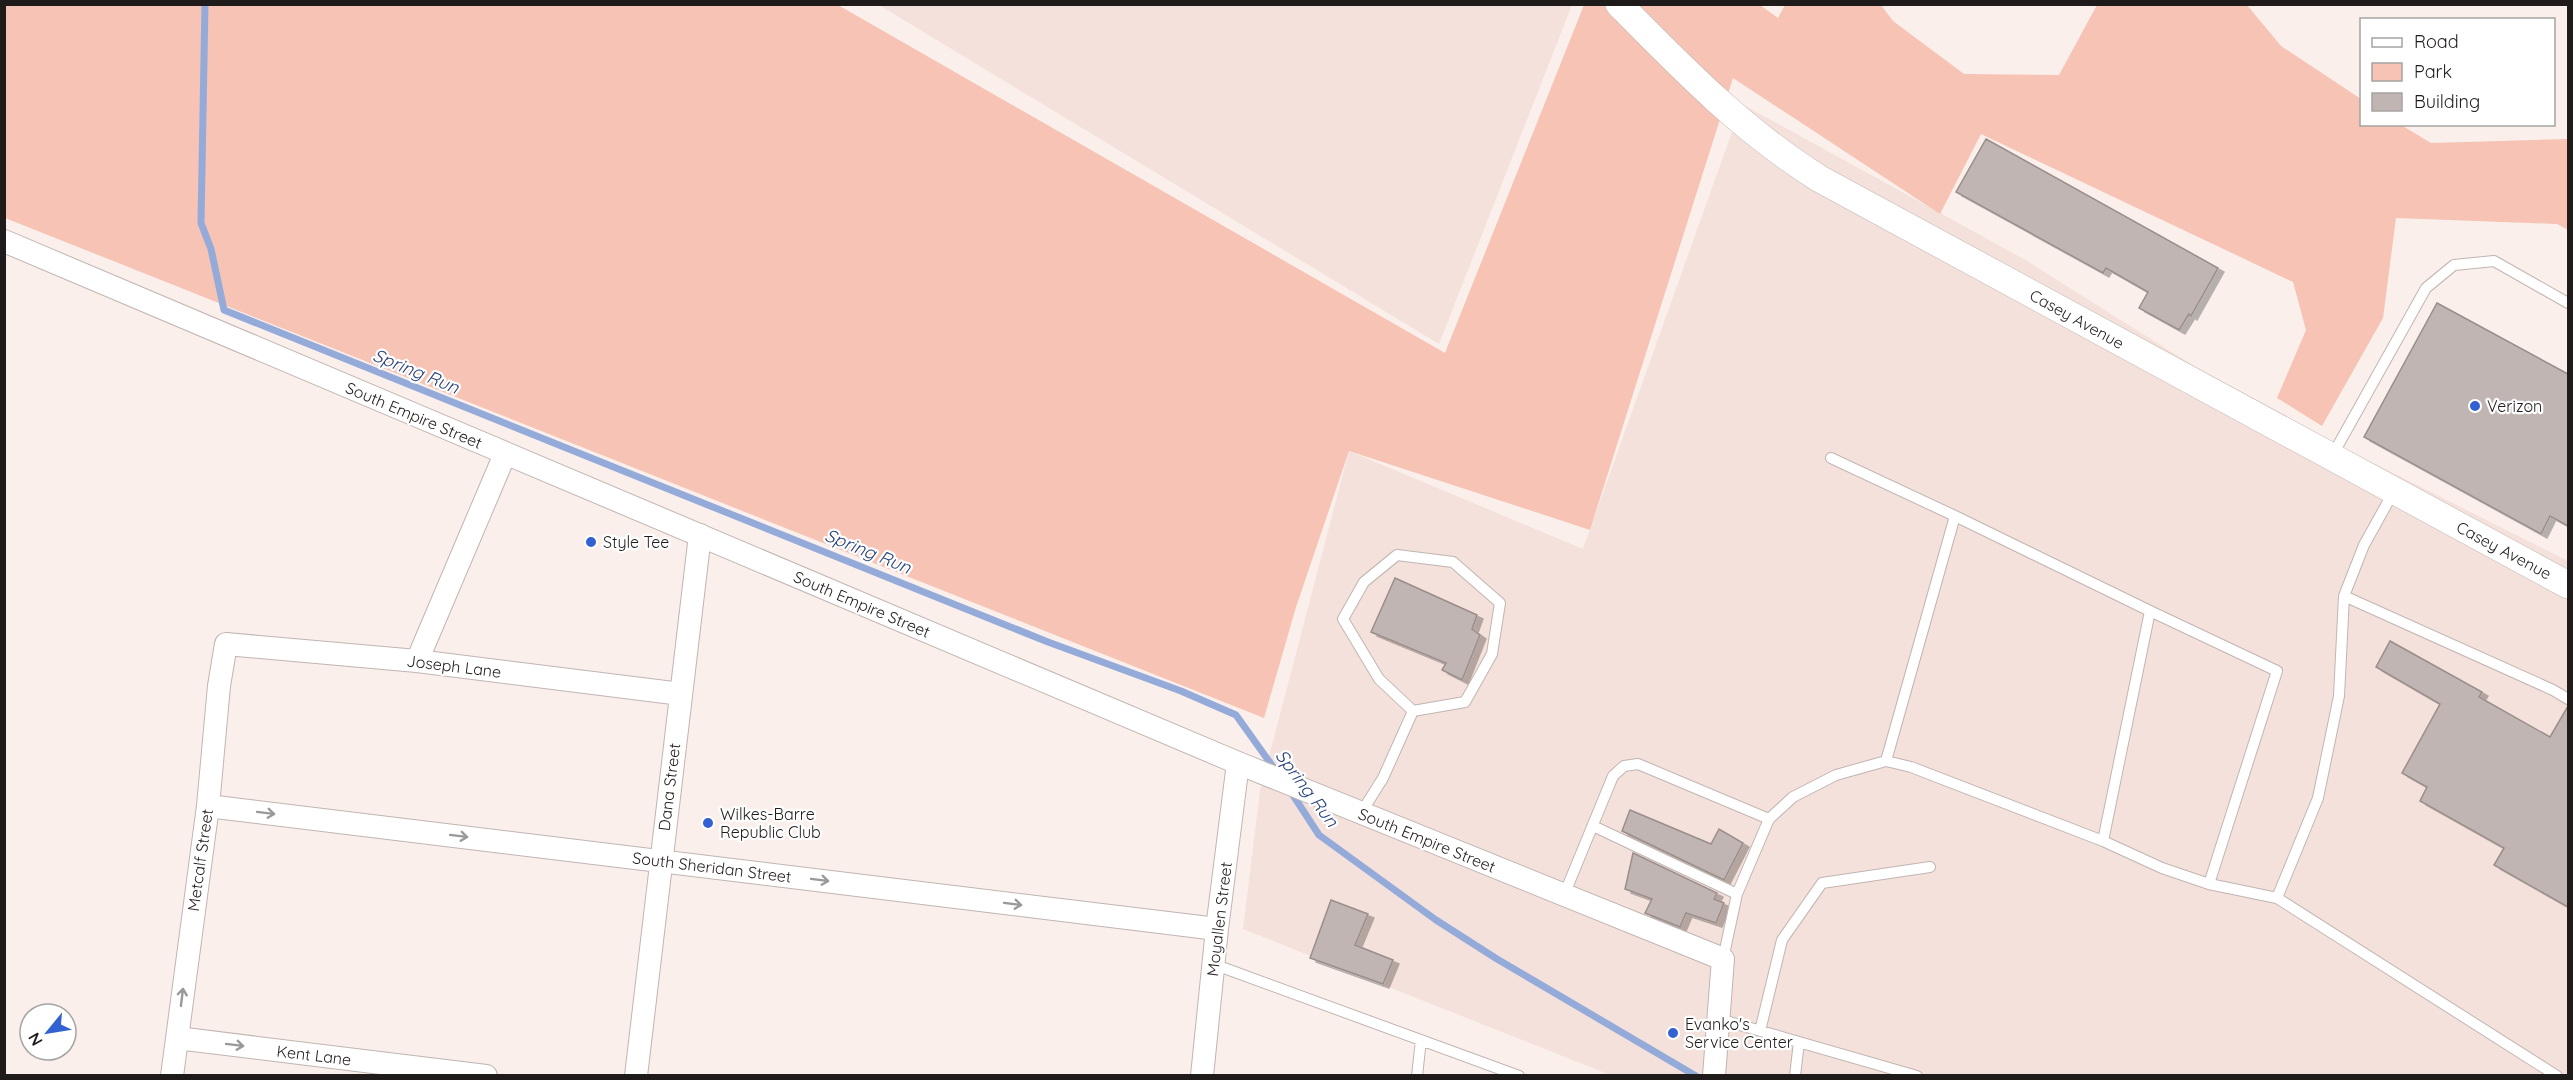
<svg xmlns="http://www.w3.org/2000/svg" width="2573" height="1080" font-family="Quicksand,sans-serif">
<defs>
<filter id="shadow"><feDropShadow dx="6" dy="4" stdDeviation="0" flood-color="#0004"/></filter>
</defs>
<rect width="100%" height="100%" fill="#faefeb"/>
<path fill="#f5e1db" d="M879 5 1572 4V5L1439 344Z
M1742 104 2022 258 2248 400 2568 561V1075H1610L1243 929 1260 791 1349 451 1583 549Z"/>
<path fill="#f6c3b4" d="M4 5H838L1445 353 1584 5H1760L1778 18 1785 5H1881L1893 21 1964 74 2059 75 2097 5H2247L2281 46 2361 99 2362 124 2401 125 2431 143 2568 139V230L2557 224 2396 218 2383 318 2322 426 2277 398 2306 330 2293 282 1981 134 1940 214 1733 78 1590 530 1349 451 1296 607 1264 718 5 218Z"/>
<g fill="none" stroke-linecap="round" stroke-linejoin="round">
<path stroke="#94abda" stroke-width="7" d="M205 4 201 223 211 249 224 310 1048 642 1181 691 1236 715 1276 771
M1291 792 1319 835 1436 920 1497 959 1696 1076"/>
</g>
<path fill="#c0b5b2" stroke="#998e8b" stroke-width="1.5" filter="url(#shadow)" d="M1986 139 2218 268 2191 316 2189 314 2179 330 2139 308 2148 292 2106 268 2103 273 1956 192Z
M2437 303 2568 374V526L2550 516 2541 534 2364 437Z
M1395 578 1477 615 1472 629 1480 635 1462 680 1442 670 1446 663 1371 632Z
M2390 641 2482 692 2479 697 2550 737 2568 706V907L2494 865 2504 848 2420 801 2427 787 2402 773 2440 704 2376 667Z
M1630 810 1711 844 1719 829 1743 843 1724 880 1622 831Z
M1633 853 1717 893 1714 899 1724 903 1716 923 1686 913 1680 927 1645 913 1652 899 1625 889Z
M1331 900 1368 914 1355 945 1393 960 1383 984 1310 958Z"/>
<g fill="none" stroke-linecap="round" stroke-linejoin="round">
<g stroke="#c0b5b2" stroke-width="12">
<path id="service" d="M2332 456 2426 288 2454 265 2494 261 2568 303
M1831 458 1955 516
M2344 596 2553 690 2568 699
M2150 611 2277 671 2209 884
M1886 761 1955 516 2150 611 2103 841
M1361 813 1383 778 1413 711 1379 679 1343 619 1364 582 1397 555 1453 562 1500 603 1492 654 1465 702 1413 711
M1593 826 1737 894
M1564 895 1613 776 1624 766 1638 764 1769 819
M2277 898 2557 1076
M1723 959 1737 894 1769 819 1793 797 1836 775 1886 761 1911 767 2103 841 2162 868 2209 884 2277 898 2318 798 2339 696 2344 596 2364 545 2394 491
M1213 964 1519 1076
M1719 1019 1917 1076
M1760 1031 1782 940 1822 883 1930 867
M1417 1076 1421 1040
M1795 1076 1799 1042"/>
</g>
<g stroke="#c0b5b2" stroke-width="24">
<path id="minor" d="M4 241 1238 763 1723 959 1714 1076
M417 661 505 454
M208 806 1217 929
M177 1038 486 1076
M172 1076 208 806 219 686 226 644 417 661 681 694
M636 1076 700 535
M1202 1076 1217 929 1238 763"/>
</g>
<g stroke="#c0b5b2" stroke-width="28">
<path id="tertiary" d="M1619 4C1682 68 1743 131 1820 179L2568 585"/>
</g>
<use href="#service" stroke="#fff" stroke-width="10"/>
<use href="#minor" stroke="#fff" stroke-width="22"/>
<use href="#tertiary" stroke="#fff" stroke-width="27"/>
</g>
<defs><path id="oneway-shaft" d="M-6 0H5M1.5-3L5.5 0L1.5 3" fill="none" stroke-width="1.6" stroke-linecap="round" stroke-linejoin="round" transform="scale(1.5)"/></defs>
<g stroke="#9a9898">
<use href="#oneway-shaft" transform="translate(266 813) rotate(7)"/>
<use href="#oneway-shaft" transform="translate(459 836) rotate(7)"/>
<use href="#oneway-shaft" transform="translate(820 880) rotate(7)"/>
<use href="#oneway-shaft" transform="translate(1013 904) rotate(7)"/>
<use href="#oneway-shaft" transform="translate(182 997) rotate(-83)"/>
<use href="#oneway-shaft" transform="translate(235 1045) rotate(7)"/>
</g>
<g fill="#3262d1" stroke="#fff" stroke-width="2">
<circle cx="2475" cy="406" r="6"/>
<circle cx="591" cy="542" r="6"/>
<circle cx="708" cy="823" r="6"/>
<circle cx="1673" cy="1033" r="6"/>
</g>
<g text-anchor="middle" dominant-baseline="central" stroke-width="4.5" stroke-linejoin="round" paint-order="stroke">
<g font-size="16" fill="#1f1b1a" stroke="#fff">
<text transform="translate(2077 319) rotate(29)">Casey Avenue</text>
<text transform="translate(414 415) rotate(23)">South Empire Street</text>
<text transform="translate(2504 550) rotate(28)">Casey Avenue</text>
<text transform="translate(862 604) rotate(23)">South Empire Street</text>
<text transform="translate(454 666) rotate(7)">Joseph Lane</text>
<text transform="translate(669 787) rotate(-83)">Dana Street</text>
<text transform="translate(1427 840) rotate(22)">South Empire Street</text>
<text transform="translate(200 860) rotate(-82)">Metcalf Street</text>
<text transform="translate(712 867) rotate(7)">South Sheridan Street</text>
<text transform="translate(1219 919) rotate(-83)">Moyallen Street</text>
<text transform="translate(314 1055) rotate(7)">Kent Lane</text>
</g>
<g font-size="16" fill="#1f1b1a" stroke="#fff" text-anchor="start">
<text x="2487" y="406">Verizon</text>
<text x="603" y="542">Style Tee</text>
<text x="720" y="814">Wilkes-Barre<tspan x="720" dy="18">Republic Club</tspan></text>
<text x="1685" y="1024">Evanko's<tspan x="1685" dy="18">Service Center</tspan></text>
</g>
<g font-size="18" font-style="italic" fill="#26417a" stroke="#fff">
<text transform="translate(416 371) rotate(22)">Spring Run</text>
<text transform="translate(868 551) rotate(22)">Spring Run</text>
<text transform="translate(1307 788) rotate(53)">Spring Run</text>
</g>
</g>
<rect width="2573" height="1080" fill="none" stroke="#1f1b1a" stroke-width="12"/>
<rect x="2360" y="18" width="195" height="108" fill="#ffffff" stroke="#a5a4a3" stroke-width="1.5"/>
<rect x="2372" y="38" width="30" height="9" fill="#ffffff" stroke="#a5a4a3" stroke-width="1.5"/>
<text x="2414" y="48" font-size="18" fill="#1f1b1a">Road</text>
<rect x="2372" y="63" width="30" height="18" fill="#f6c3b4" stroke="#a5a4a3" stroke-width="1.5"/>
<text x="2414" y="78" font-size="18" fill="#1f1b1a">Park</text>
<rect x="2372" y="93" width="30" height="18" fill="#c0b5b2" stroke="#a5a4a3" stroke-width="1.5"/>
<text x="2414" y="108" font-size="18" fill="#1f1b1a">Building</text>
<g transform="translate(48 1032) rotate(240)"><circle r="28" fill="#ffffff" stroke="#a5a4a3" stroke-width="1.5"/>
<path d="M0-4.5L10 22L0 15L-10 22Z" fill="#3262d1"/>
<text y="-9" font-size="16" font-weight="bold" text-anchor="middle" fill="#1f1b1a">N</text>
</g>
</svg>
